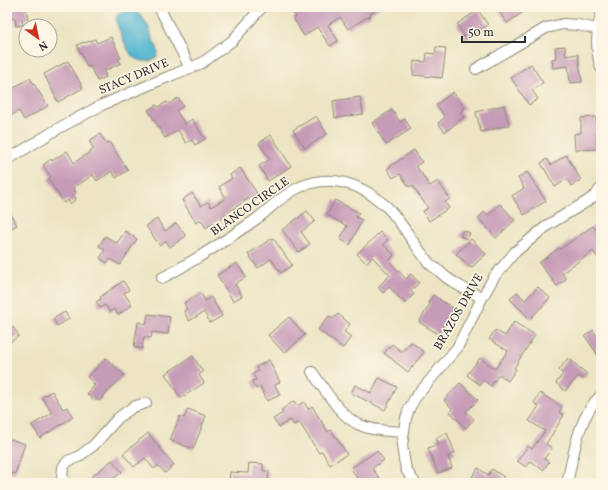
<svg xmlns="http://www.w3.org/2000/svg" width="608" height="490" font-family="Vollkorn,serif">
<rect width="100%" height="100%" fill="#fcf5e5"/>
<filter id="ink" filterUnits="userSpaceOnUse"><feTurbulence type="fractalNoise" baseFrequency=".025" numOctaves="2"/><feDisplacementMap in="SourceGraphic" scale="8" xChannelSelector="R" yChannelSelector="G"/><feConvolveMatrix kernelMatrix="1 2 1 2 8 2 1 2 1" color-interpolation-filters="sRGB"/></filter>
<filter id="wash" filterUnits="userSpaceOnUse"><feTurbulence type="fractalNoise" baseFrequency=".012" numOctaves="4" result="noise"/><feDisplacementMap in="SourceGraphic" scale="16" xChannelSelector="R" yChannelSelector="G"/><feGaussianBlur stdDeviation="0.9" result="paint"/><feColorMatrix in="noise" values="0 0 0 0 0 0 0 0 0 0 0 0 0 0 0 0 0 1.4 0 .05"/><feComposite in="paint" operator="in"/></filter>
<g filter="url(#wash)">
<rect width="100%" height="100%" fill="#ece4c2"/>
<path fill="#51b6d0" stroke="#3e707e" d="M129 9C139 10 143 18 148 26 150 30 151 34 152 38 154 43 158 46 158 52 159 63 139 63 133 57 128 52 119 31 117 24 116 21 116 18 117 15Z"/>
<g id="blocks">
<path fill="#c69bb7" d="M7 7H26L28 19 22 20 23 25 16 26 15 18 7 19Z
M303 7H381L370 14 371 16 364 19 348 29 340 17 328 25 338 41 330 46 317 27 304 36 293 18 296 17 293 13Z
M496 7H531L507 23Z
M478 10 488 25 466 39 457 24Z
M111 37 121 58 118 59 121 63 104 71 106 77 97 81 90 66 87 67 77 45 84 42 85 43 95 39 97 43Z
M565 46 566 56 578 54 582 82 570 83 568 66 553 68 552 59 556 58 555 47Z
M436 47 446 48 442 78 413 75 414 61 426 62 427 53 435 54Z
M68 61 83 88 58 102 44 74Z
M531 64 543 83 532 90 538 99 529 105 511 78Z
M30 78 48 106 24 120 19 111 7 118V92Z
M453 92 465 108 460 112 464 117 445 132 438 123 445 117 436 105Z
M360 97 363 114 335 118 333 101Z
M178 98 183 106 176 111 185 124 192 119 205 139 195 145 192 140 186 143 178 130 165 138 148 110 156 105 158 107 167 102 169 104Z
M504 105 509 125 481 132 476 112Z
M392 110 400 122 405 119 411 129 386 145 372 123Z
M316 116 327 134 305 148 293 130Z
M596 117 597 149 575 150 574 134 581 133V118Z
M100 134 106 143 109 142 128 170 116 178 112 171 97 181 93 175 73 188 76 193 73 195 76 199 70 204 68 200 64 203 48 179 51 177 43 165 51 159 52 161 67 151 74 163 94 149 89 141Z
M271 135 291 166 268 181 259 166 270 159 259 143Z
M414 150 422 162 416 166 430 186 438 181 450 199 445 202 449 208 429 221 423 211 428 208 412 185 409 187 400 174 393 178 387 169Z
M566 155 581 180 571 186 567 179 555 187 541 163 547 159 551 165Z
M240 168 257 193 224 215 225 216 206 228 201 220 196 223 182 200 192 193 201 206 208 202 211 207 226 198 219 187 232 178 230 175Z
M527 172 546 201 524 215 512 196 524 188 518 178Z
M335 200 359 213 356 217 362 220 350 245 340 239 347 226 327 215Z
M500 204 515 220 496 238 478 218 485 212 488 215Z
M7 209 17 225 7 231Z
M307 211 315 221 301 232 310 244 299 252 282 230Z
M157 219 165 231 176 223 186 236 170 247 166 241 160 246 146 226Z
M593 226 601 237V262L593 251 562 273 566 279 557 286 539 263 559 248 560 249Z
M463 230 470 233 467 239 460 236Z
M125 231 137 239 120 265 110 259 107 263 100 258 105 250 99 246 105 236 117 243Z
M380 232 388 240 383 244 394 255 389 261 406 279 411 274 419 283 410 291 414 294 405 303 389 287 383 293 378 287 390 275 372 257 366 263 357 254Z
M273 238 292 265 281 273 271 259 258 268 248 254Z
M471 239 486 254 471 268 456 254Z
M237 263 246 277 235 284 242 296 233 301 217 275Z
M123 281 129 290 124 293 132 305 118 315 114 309 110 312 105 305 100 308 96 302 101 299 100 297Z
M538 287 550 298 530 319 510 299 517 292 525 300Z
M201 293 205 301 211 297 222 316 210 323 204 312 189 321 184 311 187 309 184 303Z
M433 295 454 309 438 334 419 322 430 304 428 302Z
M65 312 69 319 57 326 53 319Z
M148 314 170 317 168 334 152 332 151 338 144 337 142 349 134 347 138 322 146 324Z
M338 314 350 324 344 332 351 337 343 348 318 330 329 316 333 319Z
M289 317 305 335 284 353 268 335Z
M514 322 535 335 514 368 516 369 508 381 499 374 491 386 483 380 480 385 467 375 480 358 495 369 508 351 489 339 495 330 505 336Z
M13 327 19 336 7 344V331Z
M593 330 601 342V360L585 336Z
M411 342 424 352 408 372 384 353 392 344 402 352Z
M193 356 203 372 199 375 204 383 181 398 165 374Z
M106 358 124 375 99 401 96 399 95 401 87 394 95 385 87 377Z
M568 358 587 374 582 379 578 376 565 391 556 383 563 374 559 370Z
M269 360 280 382 275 385 280 395 267 401 260 386 256 389 252 381 256 380 253 374 258 371 256 367Z
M379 378 397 387 385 410 351 393 355 385 371 393Z
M460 383 478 400 466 412 474 419 466 428 450 412 453 409 444 400Z
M52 391 63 409 67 407 73 417 40 438 32 425 52 413 42 397Z
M540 393 562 407 559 412 564 415 546 444 552 448 544 459 549 462 543 470 531 461 526 467 517 461 528 446 532 449 545 431 529 421 539 406 534 403Z
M294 401 297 406 304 402 308 409 312 406 328 432 331 430 347 454 330 465 322 451 319 453 299 422 294 425 290 420 279 427 273 419 283 413 281 410Z
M188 409 206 416 193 449 170 440 180 416 184 418Z
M148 433 174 465 165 473 158 465 154 469 145 458 134 467 123 454Z
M447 433 455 453 448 456 452 468 438 473 428 448 439 444 436 438Z
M7 438 25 444 15 474 7 472Z
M377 451 384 460 372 468 380 479 374 483H360L351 468Z
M112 460 122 472 111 480 113 483H94L90 478Z
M249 463 263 464V471H269L268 483H229L230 472 248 473Z
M478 468 488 475 492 469 504 477 499 483H468Z"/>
</g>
</g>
<g filter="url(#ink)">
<use href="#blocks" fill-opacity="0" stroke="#8c8876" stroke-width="1"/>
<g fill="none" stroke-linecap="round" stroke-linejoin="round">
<g stroke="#8c8876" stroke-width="12">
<path id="minor" d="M159 7 190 68
M601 15C596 33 595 49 601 68
M476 69 546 28 563 24 578 25 597 29
M7 160 59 128 102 105 158 81 202 63 232 41 262 7
M162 278C194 261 225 241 255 220 269 210 280 197 296 189 329 172 361 183 387 207 394 214 400 223 406 231 413 242 421 253 429 263 432 266 435 268 439 271 443 275 448 279 453 282 462 288 473 293 482 298
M312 372C324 388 341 418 360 425 373 431 389 431 403 432
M67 483 62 478 63 467 68 461 78 457 94 445 118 418 133 407 146 403
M415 483 410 476 406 469 404 459 402 445 406 418 409 409 415 398 457 348 482 298 494 277 515 252 548 225 586 202 596 195 601 188
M567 483C574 453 578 417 601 395"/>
</g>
<use href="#minor" stroke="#fff" stroke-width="10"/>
</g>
</g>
<g text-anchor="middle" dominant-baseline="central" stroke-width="3.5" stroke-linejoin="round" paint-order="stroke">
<g font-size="12" fill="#2b2b2b" stroke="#fcf5e5">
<text transform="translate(134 77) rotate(-23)">STACY DRIVE</text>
<text transform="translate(250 207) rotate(-35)">BLANCO CIRCLE</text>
<text transform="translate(459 312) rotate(-60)">BRAZOS DRIVE</text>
</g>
</g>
<rect width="608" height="490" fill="none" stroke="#fcf5e5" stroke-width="24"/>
<g transform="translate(38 38) rotate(147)"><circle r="19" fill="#fcf5e5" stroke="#a8a49b"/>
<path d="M0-3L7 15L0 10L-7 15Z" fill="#c8321e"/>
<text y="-6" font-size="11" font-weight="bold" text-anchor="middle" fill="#2b2b2b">N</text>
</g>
<path d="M462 36v6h63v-6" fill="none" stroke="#2b2b2b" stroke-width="2"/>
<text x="468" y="36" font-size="12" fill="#2b2b2b" stroke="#fcf5e5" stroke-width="3" paint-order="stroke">50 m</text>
</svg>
